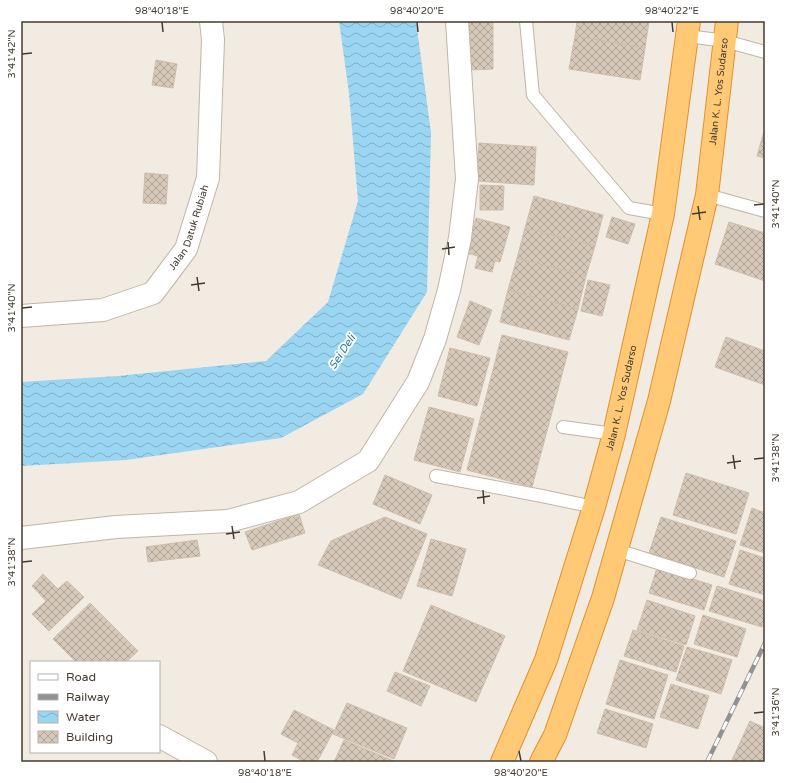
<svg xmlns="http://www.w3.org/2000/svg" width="786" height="783" font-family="'Varela Round',sans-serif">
<defs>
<pattern id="water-waves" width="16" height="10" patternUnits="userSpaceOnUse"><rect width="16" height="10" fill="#9ad5f2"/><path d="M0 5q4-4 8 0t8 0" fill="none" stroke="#7faec5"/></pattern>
<pattern id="building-cross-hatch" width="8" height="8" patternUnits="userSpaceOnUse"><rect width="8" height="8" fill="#d6c9b9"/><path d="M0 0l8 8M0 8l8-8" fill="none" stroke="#afa497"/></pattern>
</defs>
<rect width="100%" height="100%" fill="#f1ebe1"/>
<path fill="url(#water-waves)" d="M339 21H416L431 133 427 292 363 394 281 438 126 460 21 466V382L118 376 266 361 328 302 358 201 349 93Z"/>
<path fill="url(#building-cross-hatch)" stroke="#cebdaa" d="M468 21H493V69L469 70Z
M577 21H649L645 48 575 36Z
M575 36 645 48 640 80 569 69Z
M156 60 177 64 173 88 152 85Z
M765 128V158L757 156Z
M479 143 536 147 534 185 476 181Z
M145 173 168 175 166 204 143 203Z
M480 185 504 186 503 210H480Z
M534 196 603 215 595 246 525 228Z
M612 217 635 224 628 244 606 237Z
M476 218 510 227 500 262 495 261 492 272 475 268 478 256 466 253Z
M729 222 765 233V281L715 264Z
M525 228 595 246 586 276 517 258Z
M517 258 586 276 578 309 508 290Z
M588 280 610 285 602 316 581 311Z
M508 290 578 309 569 340 500 322Z
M470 301 492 310 479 345 457 337Z
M502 335 568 352 532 487 467 470Z
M726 337 765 351V385L715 367Z
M450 348 490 358 477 406 438 396Z
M429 407 474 419 460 472 414 460Z
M686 473 749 493 736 534 673 515Z
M385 475 432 495 420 524 373 504Z
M752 508 765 513V553L740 545Z
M299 514 305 533 252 550 245 532Z
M385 517 427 534 401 599 318 565 331 541Z
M661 517 736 541 724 577 649 553Z
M431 539 466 549 452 596 417 586Z
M197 540 200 556 148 562 146 547Z
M740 550 765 558V595L729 584Z
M657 568 712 585 704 610 649 593Z
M43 574 58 589 67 581 84 597 49 631 32 614 46 601 32 586Z
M717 586 765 601V617L762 627 709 611Z
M647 600 695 616 686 645 637 630Z
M90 603 138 651 126 662H76L53 639Z
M431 605 505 636 476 702 403 671Z
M703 615 746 629 737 657 694 644Z
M633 630 684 646 676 672 624 656Z
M687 647 732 660 721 694 676 680Z
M620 660 668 675 654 719 606 704Z
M395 672 430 686 421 706 387 691Z
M671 684 709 696 698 729 660 717Z
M347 703 407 728 394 759 333 734Z
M605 709 653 724 646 748 597 733Z
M294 710 334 730 317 762H305L292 755 298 743 281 734Z
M750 721 765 728V762H731Z
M344 740 396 762H334Z"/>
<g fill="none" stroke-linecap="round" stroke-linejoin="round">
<g stroke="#c0b5a7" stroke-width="14">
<path id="service" d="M526 21 533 95 629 208 663 214
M688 36 725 41 765 52
M707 195 765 211
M563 427 614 434
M436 476 542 496 594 507
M617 550 690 573"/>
</g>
<g stroke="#c0b5a7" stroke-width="24">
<g id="minor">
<path id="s1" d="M21 316 103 310 153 293 186 249 208 178 213 40 211 21"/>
<path d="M21 538 116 527 228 521 299 502 368 461 418 382 435 339 449 290 460 238 467 179 457 21"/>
<path d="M159 736 206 762"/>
</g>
</g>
<g stroke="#e2902b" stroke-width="24">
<g id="trunk">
<path id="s2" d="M502 762 546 660 594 507 614 434 663 214 689 21"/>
<path id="s3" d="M541 762 555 735 603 598 659 401 707 195 727 21"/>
</g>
</g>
<use href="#service" stroke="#fff" stroke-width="12"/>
<use href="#minor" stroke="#fff" stroke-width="22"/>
<use href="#trunk" stroke="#ffc976" stroke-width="22"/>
<g stroke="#929292" stroke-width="4.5">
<path id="rail" d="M707 762 765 643"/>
</g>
<use href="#rail" stroke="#fff" stroke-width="3" stroke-dasharray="9" stroke-linecap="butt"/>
</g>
<path fill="none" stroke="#433b32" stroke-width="1.5" d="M162 22 163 32M417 22 418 32M672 22 673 32M22 54 32 53M754 205 764 204M698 206 700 220M692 214 706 212M448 242 449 255M442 249 455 247M197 277 199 291M191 285 205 283M22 308 32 307M733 455 735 469M754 459 764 458M727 463 741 461M483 490 484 504M477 498 490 496M232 526 234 539M226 534 240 532M22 562 32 561M754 713 764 712M264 751 265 761M519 751 521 761"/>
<g text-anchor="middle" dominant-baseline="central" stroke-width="4" stroke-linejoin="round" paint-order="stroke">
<g font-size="10" fill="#433b32" stroke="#fff">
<text stroke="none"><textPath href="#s3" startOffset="696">Jalan K. L. Yos Sudarso</textPath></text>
<text stroke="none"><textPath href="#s1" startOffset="211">Jalan Datuk Rubiah</textPath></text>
<text stroke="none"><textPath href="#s2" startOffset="384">Jalan K. L. Yos Sudarso</textPath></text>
</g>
<g font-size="11" font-style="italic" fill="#287ca9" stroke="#fff">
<text transform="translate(342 352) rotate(-57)">Sei Deli</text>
</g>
</g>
<rect width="786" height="783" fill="none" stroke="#ffffff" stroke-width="44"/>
<rect x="30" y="661" width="130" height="92" fill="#ffffff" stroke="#b4b1ad"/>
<rect x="38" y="674" width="20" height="6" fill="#ffffff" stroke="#b4b1ad"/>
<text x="66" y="681" font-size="12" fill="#433b32">Road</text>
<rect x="38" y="694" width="20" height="6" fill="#929292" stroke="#b4b1ad"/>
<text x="66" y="701" font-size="12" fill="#433b32">Railway</text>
<rect x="38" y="711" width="20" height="12" fill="url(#water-waves)" stroke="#b4b1ad"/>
<text x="66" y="721" font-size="12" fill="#433b32">Water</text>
<rect x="38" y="731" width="20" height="12" fill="url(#building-cross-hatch)" stroke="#b4b1ad"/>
<text x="66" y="741" font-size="12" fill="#433b32">Building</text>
<rect x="22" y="22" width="742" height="739" fill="none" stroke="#433b32" stroke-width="1.5"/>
<g font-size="10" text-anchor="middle" fill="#433b32">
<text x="162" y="14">98°40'18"E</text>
<text x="417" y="14">98°40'20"E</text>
<text x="672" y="14">98°40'22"E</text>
<text transform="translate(11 54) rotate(-90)" y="4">3°41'42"N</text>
<text transform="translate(775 204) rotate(-90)" y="4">3°41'40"N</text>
<text transform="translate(11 308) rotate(-90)" y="4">3°41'40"N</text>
<text transform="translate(775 458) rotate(-90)" y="4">3°41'38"N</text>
<text transform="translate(11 562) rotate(-90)" y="4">3°41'38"N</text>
<text transform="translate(775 712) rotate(-90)" y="4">3°41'36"N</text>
<text x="265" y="776">98°40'18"E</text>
<text x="521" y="776">98°40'20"E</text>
</g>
</svg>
